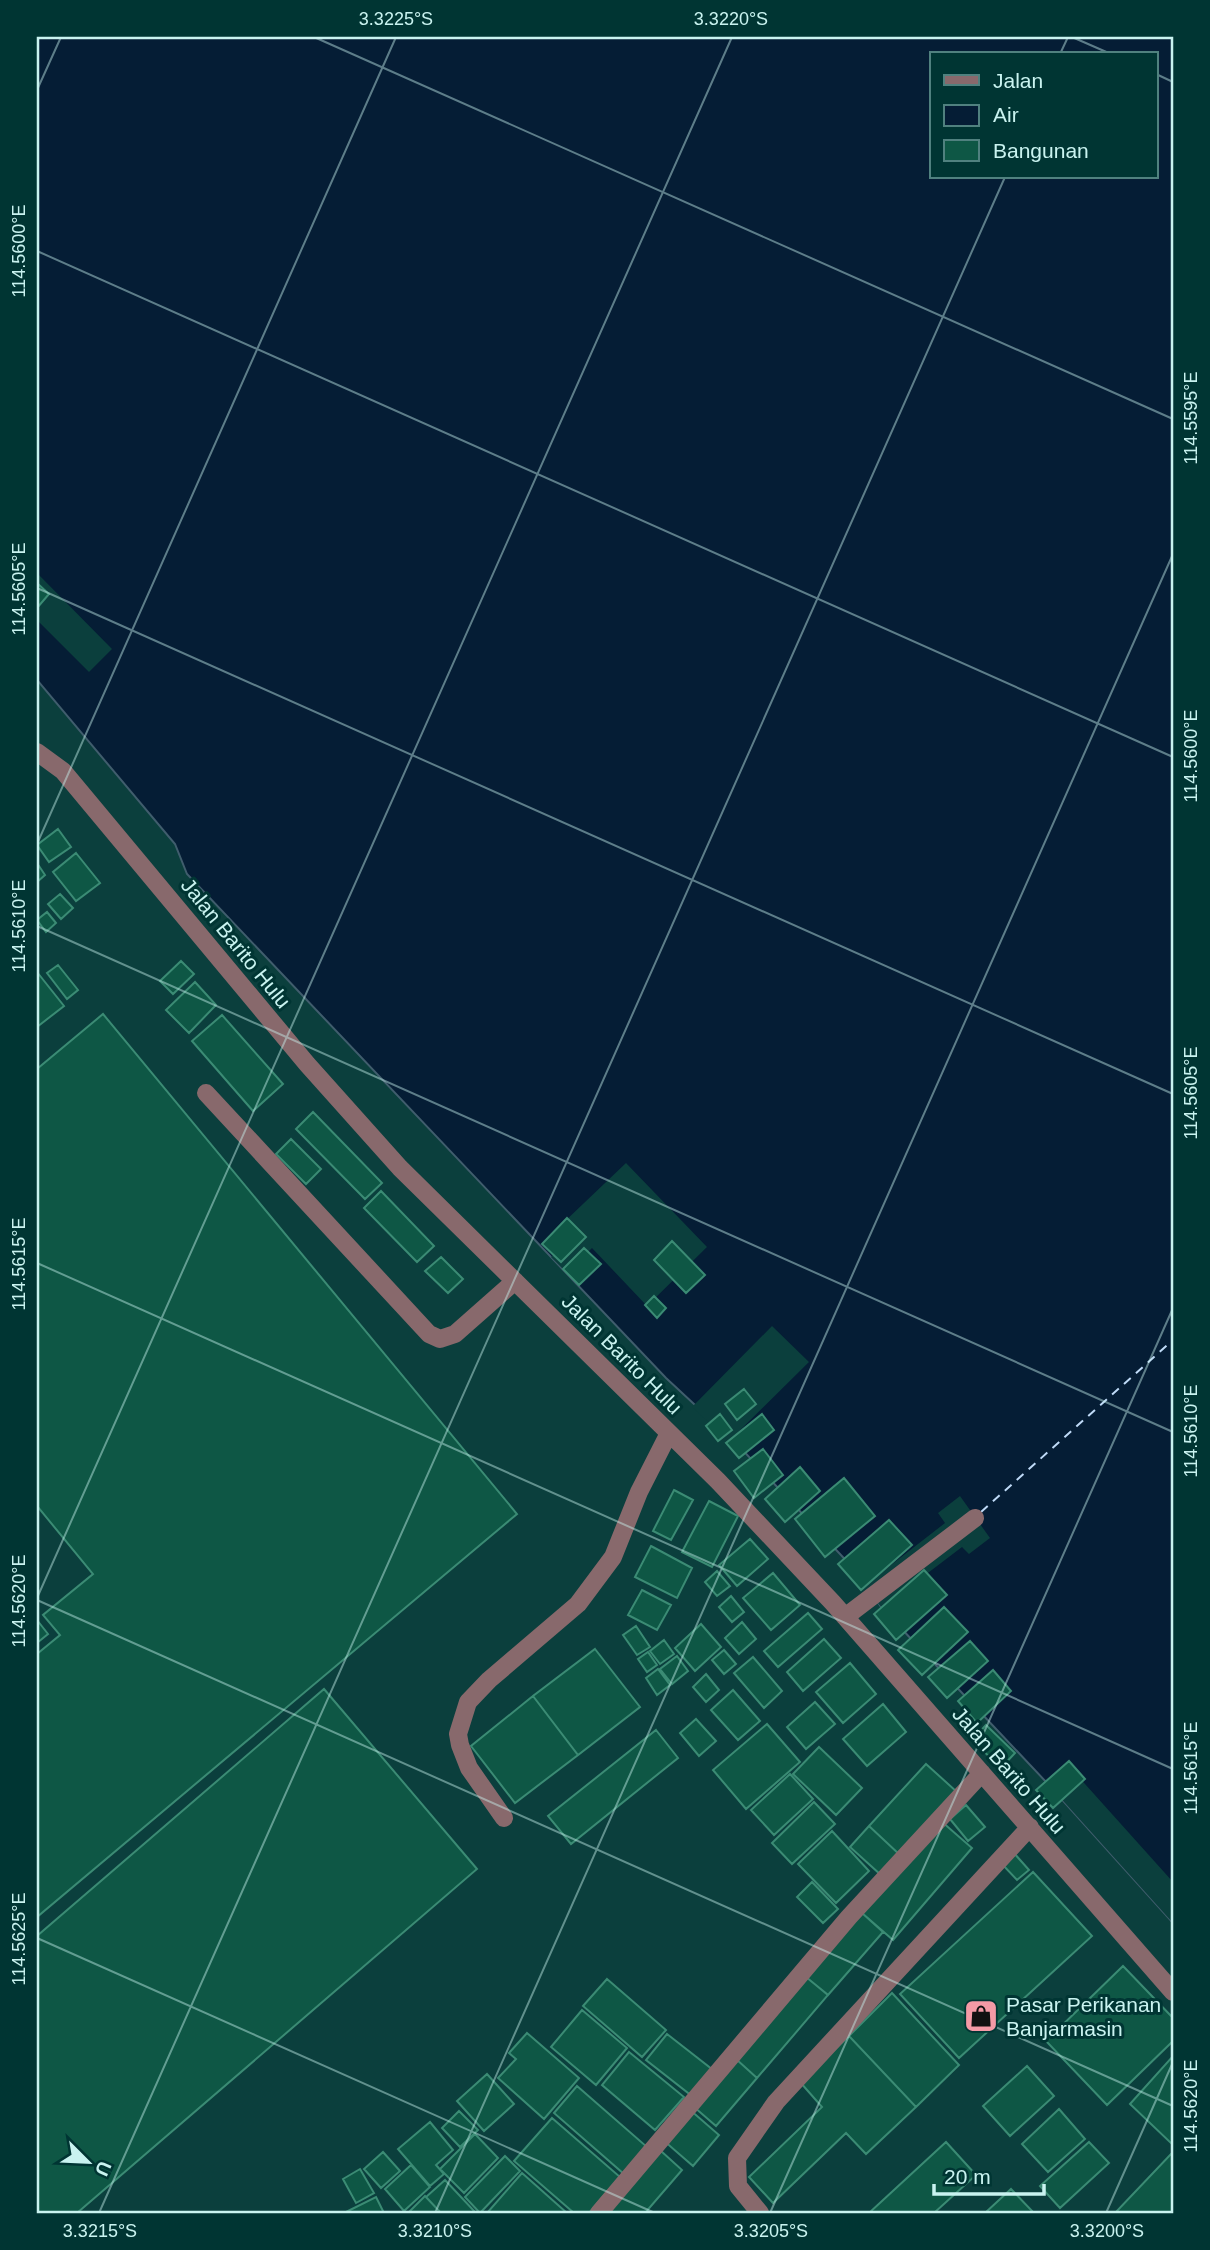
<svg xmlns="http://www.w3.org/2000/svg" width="1210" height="2250" font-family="Arial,sans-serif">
<rect width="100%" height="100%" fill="#0b3f3d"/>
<path fill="#051d35" stroke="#405d6d" stroke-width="2" fill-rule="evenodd" d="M37 37H1173V1923L1048 1784 882 1608 854 1569 737 1444 666 1378 187 874 175 844 37 680ZM932 54H1156V177H932Z"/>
<path fill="#0b3f3d" d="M37 573 112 649 89 672 37 620Z
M626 1163 707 1247 647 1306 592 1248 567 1273 551 1257 573 1236 562 1224Z
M772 1326 809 1362 729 1441 692 1407Z
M960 1496 990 1538 969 1554 962 1547 882 1608 864 1586 945 1523 938 1513Z
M1068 1765 1173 1882V1923L1048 1784Z"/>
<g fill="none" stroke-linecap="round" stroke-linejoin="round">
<path stroke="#bfdaf7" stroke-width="2" stroke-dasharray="9 7" stroke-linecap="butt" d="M981 1512 1173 1340"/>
</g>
<path fill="#0e5745" stroke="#3b8b74" stroke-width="2" d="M37 583 49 594 37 608Z
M58 829 71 847 49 862 37 845Z
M76 853 100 883 76 901 53 872Z
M37 863 45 875 37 882Z
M60 894 73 908 61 919 48 904Z
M47 912 56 923 46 932 37 920Z
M181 961 194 974 173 994 160 981Z
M58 965 78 990 67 999 47 973Z
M37 972 64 1006 37 1027Z
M195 982 216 1005 189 1033 166 1010Z
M103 1014 517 1514 37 1917V1654L60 1635 43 1615 93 1574 37 1506V1069Z
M222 1015 283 1084 253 1111 192 1041Z
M313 1112 382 1183 365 1199 296 1129Z
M291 1139 321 1169 306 1184 276 1154Z
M381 1191 434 1246 417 1262 364 1208Z
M567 1218 586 1237 561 1262 542 1244Z
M672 1241 705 1275 686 1293 654 1260Z
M584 1248 601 1264 579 1285 563 1269Z
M441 1257 463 1279 448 1293 425 1271Z
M654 1296 666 1308 657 1318 645 1305Z
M744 1389 756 1404 737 1420 725 1404Z
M720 1414 732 1430 718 1441 706 1426Z
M762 1414 774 1430 739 1458 726 1443Z
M763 1449 783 1475 754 1498 734 1471Z
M800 1467 820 1491 785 1522 765 1499Z
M844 1478 875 1516 825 1557 795 1519Z
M674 1490 693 1500 671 1540 653 1531Z
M709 1501 738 1516 712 1567 682 1552Z
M889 1520 912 1545 861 1590 838 1564Z
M750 1539 768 1559 737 1586 719 1565Z
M651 1546 692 1568 677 1598 635 1577Z
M924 1570 947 1595 896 1640 874 1614Z
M717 1571 730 1586 717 1596 705 1582Z
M773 1573 800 1605 771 1630 743 1598Z
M642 1590 671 1605 657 1630 628 1615Z
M731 1596 744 1612 732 1622 719 1607Z
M944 1607 968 1632 922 1675 898 1650Z
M808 1613 822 1629 778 1667 764 1651Z
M37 1620 48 1634 37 1643Z
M742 1622 756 1639 739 1654 725 1638Z
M701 1624 721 1647 695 1671 675 1648Z
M636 1626 650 1647 637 1655 623 1635Z
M824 1639 841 1658 803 1691 787 1672Z
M664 1640 674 1654 660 1664 650 1651Z
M970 1641 988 1661 947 1698 928 1677Z
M595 1649 640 1707 578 1755 533 1696Z
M724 1650 736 1664 724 1674 712 1660Z
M648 1652 657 1665 647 1672 638 1659Z
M677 1656 688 1671 672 1684 660 1669Z
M753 1657 782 1691 764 1708 734 1673Z
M850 1663 876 1694 843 1723 816 1692Z
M658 1669 670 1685 657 1695 646 1678Z
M993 1670 1011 1691 977 1723 958 1701Z
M706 1674 719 1690 706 1702 693 1687Z
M324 1689 477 1869 77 2213H37V1936Z
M733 1690 760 1721 738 1740 711 1710Z
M533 1696 578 1755 515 1803 471 1746Z
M815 1702 835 1724 806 1749 787 1727Z
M883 1704 906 1732 867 1766 843 1739Z
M696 1719 716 1741 699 1756 680 1733Z
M767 1724 800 1762 746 1809 713 1770Z
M986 1725 1015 1753 1001 1768 972 1740Z
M656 1730 678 1758 571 1844 548 1816Z
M819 1747 862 1788 836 1815 793 1774Z
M1069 1761 1085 1779 1053 1808 1036 1790Z
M926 1764 957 1792 900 1855 869 1826Z
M790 1774 813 1799 774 1835 751 1810Z
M814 1802 835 1824 792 1864 772 1843Z
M966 1805 985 1827 968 1841 950 1819Z
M941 1821 972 1848 893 1940 862 1913Z
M869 1826 900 1855 881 1875 850 1847Z
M832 1831 869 1871 836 1903 798 1864Z
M1013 1852 1029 1870 1017 1880 1001 1863Z
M1033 1872 1092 1936 959 2058 900 1994Z
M812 1882 838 1909 823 1923 797 1897Z
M862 1913 883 1932 828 1995 806 1977Z
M1123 1966 1173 2018V2041L1107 2105 1046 2041Z
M806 1977 828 1995 757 2078 736 2059Z
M607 1979 666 2030 642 2057 583 2006Z
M892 1993 959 2065 916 2107 849 2036Z
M582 2010 627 2048 596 2085 551 2047Z
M527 2033 579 2078 544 2119 498 2078 516 2059 509 2053Z
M667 2034 713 2070 692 2096 646 2060Z
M849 2036 916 2107 866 2154 846 2133 773 2203 749 2177 822 2107 800 2082Z
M629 2052 684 2097 655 2130 602 2085Z
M1173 2056V2145L1130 2104Z
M736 2059 757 2078 716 2126 694 2107Z
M1027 2066 1054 2096 1010 2136 983 2106Z
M487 2074 514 2104 484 2131 457 2101Z
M577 2086 647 2147 624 2174 554 2113Z
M689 2109 719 2135 693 2166 663 2140Z
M1059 2109 1085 2139 1048 2172 1022 2144Z
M459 2111 478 2130 460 2147 442 2128Z
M552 2118 620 2177 589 2213H574L514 2161Z
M430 2122 453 2150 436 2165 444 2174 430 2186 398 2149Z
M475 2134 498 2158 464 2193 440 2169Z
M946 2142 976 2175 934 2213H869Z
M1089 2142 1109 2163 1060 2208 1040 2186Z
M661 2151 682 2170 645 2213H607Z
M383 2152 400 2171 381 2188 364 2169Z
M1172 2153 1173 2213H1115Z
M505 2156 520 2171 480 2213 465 2197Z
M411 2165 430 2187 404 2211 385 2189Z
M360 2169 374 2193 356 2203 343 2179Z
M522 2173 567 2213H487Z
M445 2180 476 2213H441L426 2197Z
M1011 2189 1034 2213H985Z
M425 2196 441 2213H411L409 2212Z
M376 2197 384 2213H344Z"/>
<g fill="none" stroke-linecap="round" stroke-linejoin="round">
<path stroke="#88696c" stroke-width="18" d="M37 752 63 771 307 1064 400 1168 718 1481 833 1603 1173 1992
M206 1093 429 1334 440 1339 455 1334 515 1281
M845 1617 975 1518
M504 1818 469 1768 460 1745 458 1734 468 1702 489 1680 578 1604 613 1557 639 1492 669 1433
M599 2213 849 1917 982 1773
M760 2213 738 2186 737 2158 776 2102 1030 1827"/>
</g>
<path fill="none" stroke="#c9f3f0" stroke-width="2" stroke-opacity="0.45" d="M314 37 1173 419M1072 37 1111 54M1060 54 1068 37M1156 74 1173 82M37 90 61 37M37 251 1173 757M37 588 1173 1094M37 844 396 37M37 926 1173 1432M37 1263 1173 1769M37 1598 732 37M37 1600 1173 2106M37 1938 655 2213M99 2213 1005 177M435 2213 1173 554M770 2213 1173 1308M1106 2213 1173 2062"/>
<defs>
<g id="shop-square" transform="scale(1.75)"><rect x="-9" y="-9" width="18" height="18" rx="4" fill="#f49aa6" stroke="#003533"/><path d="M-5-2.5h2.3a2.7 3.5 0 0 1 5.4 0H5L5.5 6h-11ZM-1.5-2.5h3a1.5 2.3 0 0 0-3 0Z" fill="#111"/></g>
</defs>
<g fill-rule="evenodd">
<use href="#shop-square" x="981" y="2016"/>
</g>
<g text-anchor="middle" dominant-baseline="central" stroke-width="6" stroke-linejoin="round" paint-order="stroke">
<g font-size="21" fill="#c9f3f0" stroke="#003533">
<text transform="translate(236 943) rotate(51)">Jalan Barito Hulu</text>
<text transform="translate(622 1354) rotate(45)">Jalan Barito Hulu</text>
<text transform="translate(1009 1770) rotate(49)">Jalan Barito Hulu</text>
</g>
<g font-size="21" fill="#c9f3f0" stroke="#003533" text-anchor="start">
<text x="1006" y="2004">Pasar Perikanan<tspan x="1006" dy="24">Banjarmasin</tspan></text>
</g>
</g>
<rect width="1210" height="2250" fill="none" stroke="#003533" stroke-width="77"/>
<rect x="930" y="52" width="228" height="126" fill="#003533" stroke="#50817f" stroke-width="2"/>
<rect x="944" y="75" width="35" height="10" fill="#88696c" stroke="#50817f" stroke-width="2"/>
<text x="993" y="88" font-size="21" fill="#c9f3f0">Jalan</text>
<rect x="944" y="105" width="35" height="21" fill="#051d35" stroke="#50817f" stroke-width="2"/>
<text x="993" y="122" font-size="21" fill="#c9f3f0">Air</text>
<rect x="944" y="140" width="35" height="21" fill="#0e5745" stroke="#50817f" stroke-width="2"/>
<text x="993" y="158" font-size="21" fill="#c9f3f0">Bangunan</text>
<g transform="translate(88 2162) rotate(114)" stroke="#003533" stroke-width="5" paint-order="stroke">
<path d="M0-5L12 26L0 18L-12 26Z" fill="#c9f3f0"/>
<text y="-10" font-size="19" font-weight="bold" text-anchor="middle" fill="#c9f3f0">U</text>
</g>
<path d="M934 2184v10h110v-10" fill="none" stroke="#c9f3f0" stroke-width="3.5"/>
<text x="944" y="2184" font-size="21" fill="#c9f3f0" stroke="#003533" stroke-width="5" paint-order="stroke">20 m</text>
<rect x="38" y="38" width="1134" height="2174" fill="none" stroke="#c9f3f0" stroke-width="2.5"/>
<g font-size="18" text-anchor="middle" fill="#c9f3f0">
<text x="396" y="25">3.3225°S</text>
<text x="731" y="25">3.3220°S</text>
<text transform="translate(19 251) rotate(-90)" y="6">114.5600°E</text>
<text transform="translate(1191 418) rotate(-90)" y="6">114.5595°E</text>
<text transform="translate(19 589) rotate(-90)" y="6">114.5605°E</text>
<text transform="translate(1191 756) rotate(-90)" y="6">114.5600°E</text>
<text transform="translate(19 926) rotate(-90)" y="6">114.5610°E</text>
<text transform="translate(1191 1093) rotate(-90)" y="6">114.5605°E</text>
<text transform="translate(19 1264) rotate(-90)" y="6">114.5615°E</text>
<text transform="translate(1191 1431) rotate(-90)" y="6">114.5610°E</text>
<text transform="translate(19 1601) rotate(-90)" y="6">114.5620°E</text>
<text transform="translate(1191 1768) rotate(-90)" y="6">114.5615°E</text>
<text transform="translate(19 1939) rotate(-90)" y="6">114.5625°E</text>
<text transform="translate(1191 2106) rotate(-90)" y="6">114.5620°E</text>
<text x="100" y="2237">3.3215°S</text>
<text x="435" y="2237">3.3210°S</text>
<text x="771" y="2237">3.3205°S</text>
<text x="1107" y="2237">3.3200°S</text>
</g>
</svg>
